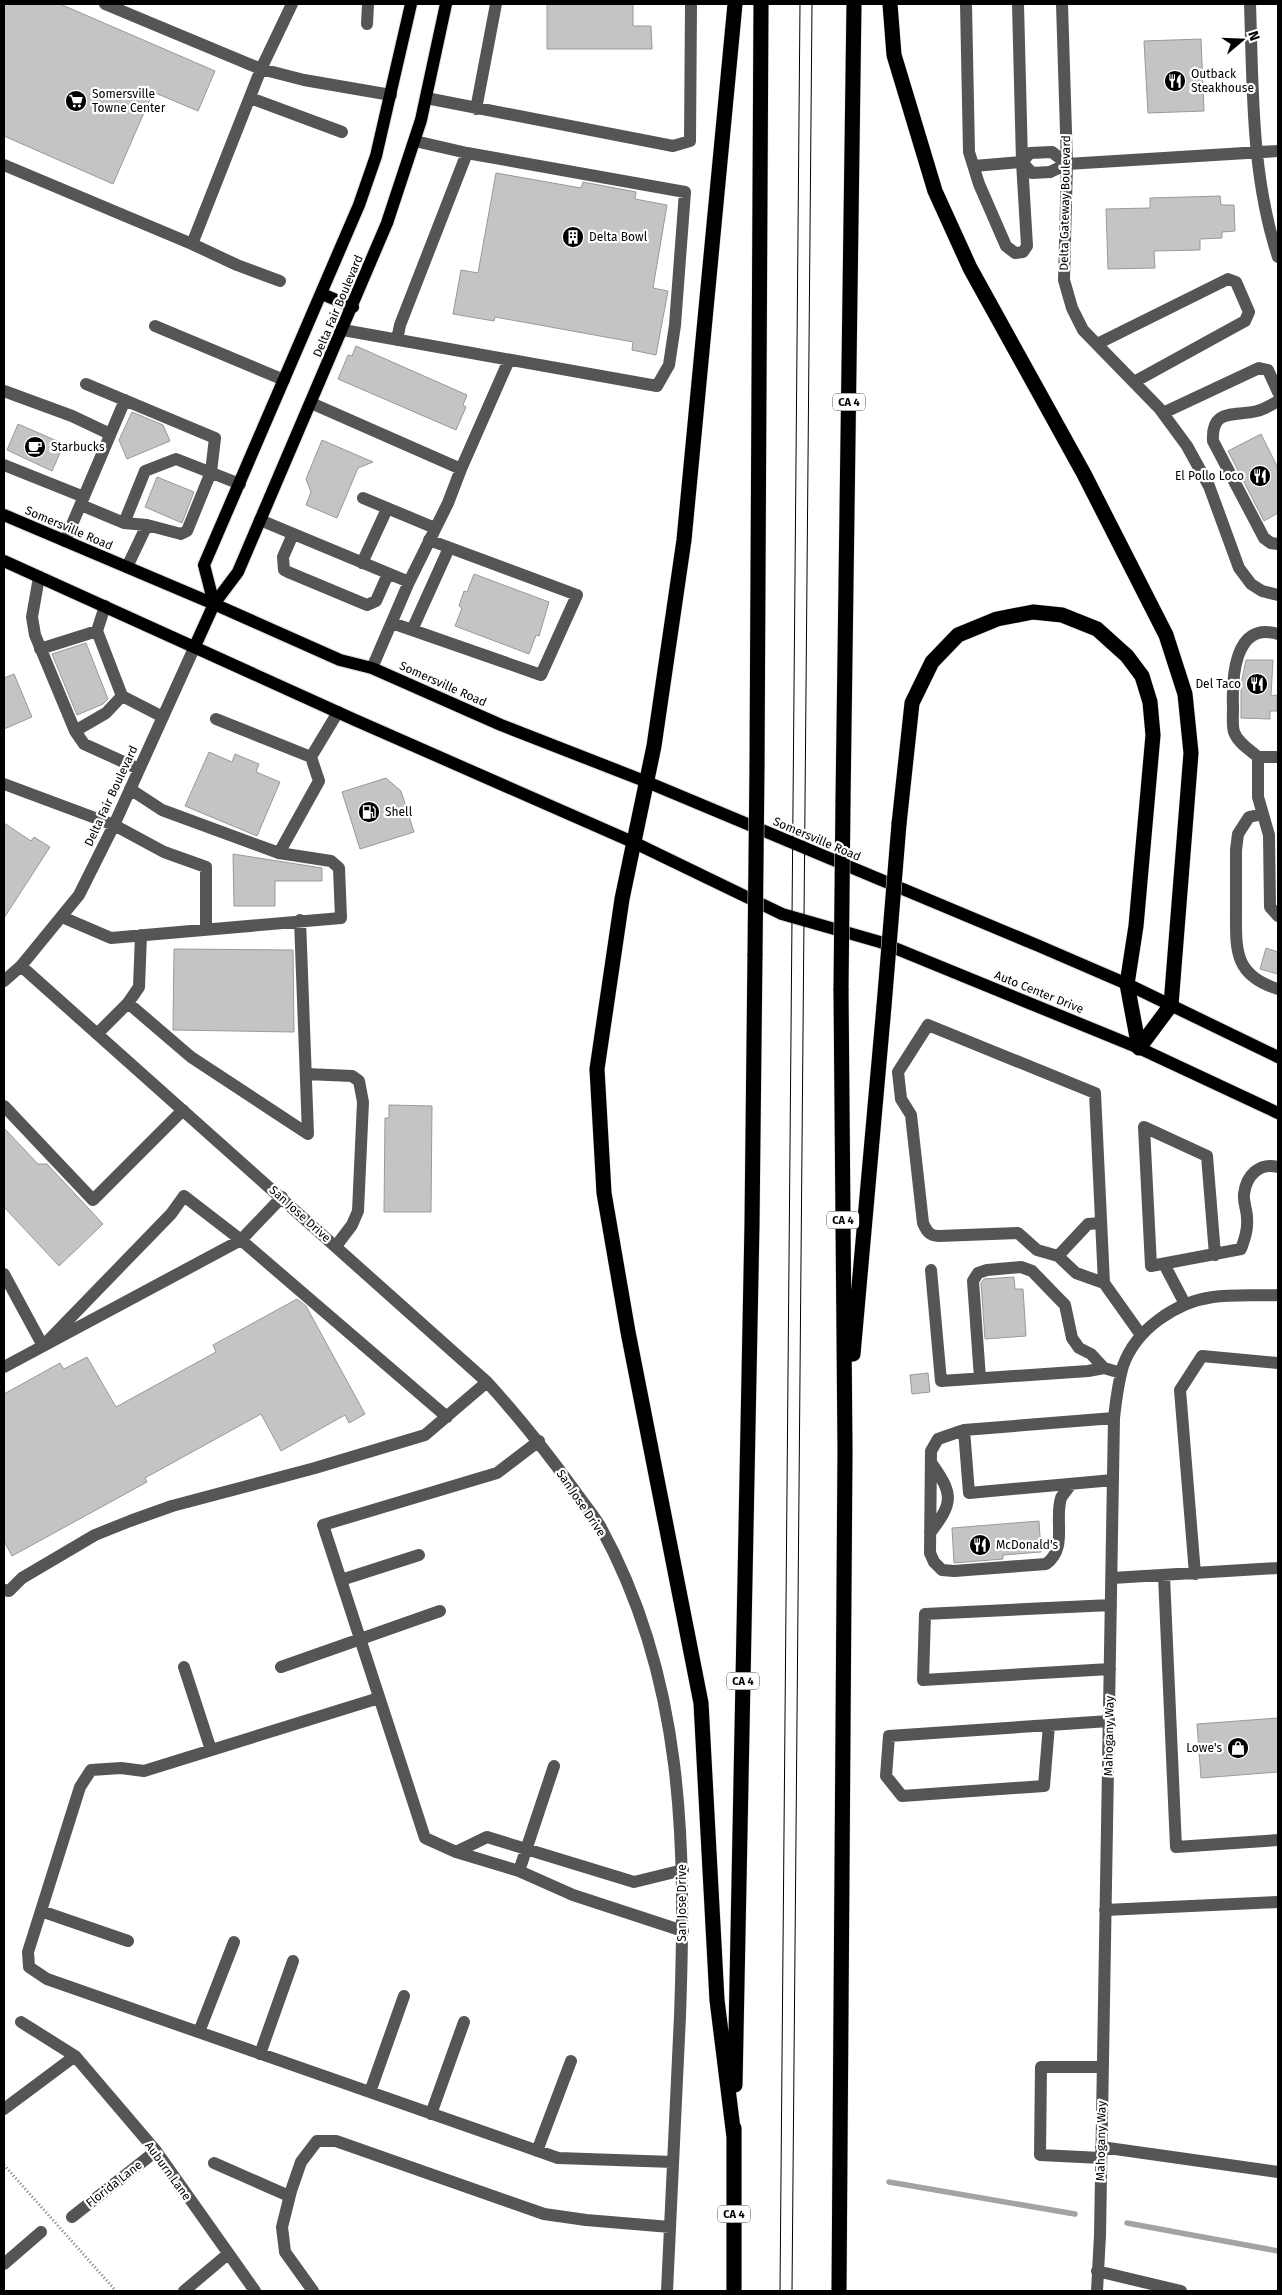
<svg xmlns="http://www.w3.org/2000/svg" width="1282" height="2295" font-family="'Fira Sans',sans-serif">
<rect width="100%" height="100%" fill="#fff"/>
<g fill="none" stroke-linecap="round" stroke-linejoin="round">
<path stroke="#a3a3a3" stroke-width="5.5" d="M889 2182 1075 2214
M1127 2223 1278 2251"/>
</g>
<path fill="#c4c4c4" stroke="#999" d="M4 4H60L215 71 198 111 153 92 113 184 4 136Z
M547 4H633V26H651L652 49H547Z
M1201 39 1204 111 1148 113 1144 41Z
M496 173 581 188 583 182 636 192 635 199 667 205 653 288 668 291 656 355 632 350 633 342 495 317 494 321 453 314 461 270 478 273Z
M1220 196 1221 205H1234L1235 231 1222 232V238L1200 239V250L1154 251 1155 268 1108 269 1106 209 1150 208V198Z
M356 346 467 395 463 405 466 407 456 430 338 379 348 355 352 356Z
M132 412 163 425 170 441 127 459 119 440Z
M18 424 64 444 52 471 7 450Z
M1261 434 1278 468V513L1264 521 1228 451Z
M322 440 373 462 358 468 337 518 306 505 311 492 306 479Z
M157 477 194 492 182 523 145 507Z
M474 574 549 602 539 636 536 635 529 654 455 626 462 608 459 606 464 591 467 592Z
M86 643 108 699 103 704 77 715 52 654Z
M1246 660H1273L1271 696 1277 695V711H1270V719L1241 718V684Z
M14 674 32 717 4 729V678Z
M209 752 232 762 235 754 259 764 256 772 280 782 257 836 185 806Z
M386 778 401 791 414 832 360 849 342 792Z
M4 823 31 841 34 837 50 847 4 918Z
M233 854 322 868V881H275V906H234Z
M1266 948 1278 952V974L1260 969Z
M174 949 293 950 294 1032 173 1030Z
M389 1105 432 1106 431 1212H384L385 1118H389Z
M4 1128 38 1164H47L103 1224 59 1266 4 1207Z
M1014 1277 1015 1289H1023L1026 1336 985 1339 981 1283 984 1279Z
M297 1299 306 1306 365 1414 349 1423 345 1415 281 1451 261 1414 145 1478 147 1482 12 1556 4 1541V1394L60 1363 64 1369 87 1357 116 1407 216 1352 213 1345Z
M928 1373 930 1392 912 1394 910 1375Z
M1039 1521 1041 1552 1003 1555V1559L954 1563 952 1528Z
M1278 1718V1772L1201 1778 1197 1724Z"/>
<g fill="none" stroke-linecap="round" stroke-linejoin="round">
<g stroke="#dbdbdb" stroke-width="14">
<path id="major" d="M322 294 353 307
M4 515 214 604 340 660 372 668 501 725 647 782 1039 946 1127 984 1278 1057
M4 561 355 720 635 843 782 914 880 942 1139 1048 1278 1113
M214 604 204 565 359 205 376 156 411 4
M195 646 214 604 238 572 387 223 421 120 446 4"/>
</g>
<g stroke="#dbdbdb" stroke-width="16">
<path id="highway" d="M890 4 894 55 935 191 970 268 1084 474 1166 635 1185 694 1191 753 1171 1005 1139 1048
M757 767 761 4
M843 801 854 4
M899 824 912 703 932 662 958 635 997 619 1033 612 1062 615 1097 629 1127 656 1142 676 1150 702 1153 735 1136 926 1127 984 1139 1048
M853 1354 884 1006
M735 2085 752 1224 755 954
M734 2137 717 2000 701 1703 628 1332 604 1193 597 1069 622 899 654 746 684 540 735 4
M734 2291V2128
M839 2291 845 1450 841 989"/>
</g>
<path stroke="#777" stroke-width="3" stroke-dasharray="1 2.5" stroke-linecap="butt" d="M4 2165 116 2291"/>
<path stroke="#555" stroke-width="12" d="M105 4 261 69 304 80 391 95
M966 4 969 152 979 184 1006 246 1015 253 1023 252 1027 246 1022 162 1018 4
M1062 4 1067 164 1064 280 1072 308 1083 330 1159 408 1187 446 1209 486 1239 568 1251 584 1262 591 1278 595
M1250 4C1253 89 1251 175 1278 257
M367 24 368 4
M250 98 342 132
M426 98 673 146 690 141 691 4
M476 109 496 4
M1067 164 1052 152 1030 153 1022 162 1032 173 1050 172 1067 164 1278 151
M4 165 192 244 237 265 280 281
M974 166 1022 162
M192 244 261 69 292 4
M155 326 284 380
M343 330 657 386 669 365 675 325 685 192 467 153 415 141
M397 340 400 325 467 153
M1097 344 1228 279 1236 282 1249 312 1245 321 1134 382
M86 384 215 438 211 472 187 531 181 534 147 525
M4 391 72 416 110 434
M1278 401C1271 405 1265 409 1257 411 1235 417 1211 407 1213 441L1264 538 1271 543 1278 544
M311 403 461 469 509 360
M1163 413 1259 368 1268 370 1278 392
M4 465 84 497
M363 498 435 528
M81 505 124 523
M260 520 409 582
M293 534 283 557 284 570 288 572 367 605 376 601 388 574
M65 541 125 400
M362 563 387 509
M127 567 147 525 124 523 145 471 176 459 240 484
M39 577 32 617 35 635 75 731 84 744 139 769
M105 606 97 631 122 696 163 717
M392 623 541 675 577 595 429 540
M412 630 449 548
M40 649 97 631
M372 668 409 582 448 503 461 469
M216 719 311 757 338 712
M75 731 106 713 122 696
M1258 757C1250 750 1238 743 1234 732 1232 725 1233 716 1233 708 1232 681 1233 620 1278 634
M1278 757H1258V797L1269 835 1270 907 1278 916
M4 784 114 825 164 852 206 867V929
M130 789 162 810 279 853 319 781 311 757
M1263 814 1249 817 1238 834 1236 850C1236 870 1236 889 1236 909 1236 949 1233 975 1278 989
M62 917 111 938 341 918 339 868 331 861 279 853
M141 935 139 987 128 1003 191 1057 308 1134 300 920
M21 966 487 1382C518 1416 545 1450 572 1487 581 1500 592 1513 600 1526 685 1680 686 1845 680 2016 676 2108 671 2199 667 2291
M4 981 21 966 79 895 114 825 195 646
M98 1033 128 1003
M306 1074 352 1076 359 1081 363 1102 358 1211 352 1225 336 1246
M4 1106 93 1200 183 1110
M1215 1255 1207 1156 1144 1127 1151 1266 1241 1249C1245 1238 1248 1229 1247 1218 1247 1210 1243 1202 1244 1194 1246 1176 1259 1162 1278 1167
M1058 1256 1088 1224 1101 1223
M1164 1264 1185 1304
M931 1270 941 1381 1088 1371 1104 1368 1121 1373
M4 1274 43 1346 171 1214 184 1196 241 1240 447 1417
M1104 1283 1095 1093 928 1025 898 1072 901 1099 911 1115 923 1223C927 1232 930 1236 939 1236L1018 1233 1037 1250 1058 1256 1076 1273 1104 1283 1141 1335
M4 1367 241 1240 282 1197
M980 1378 973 1281 978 1273 987 1270 1021 1267 1032 1271 1065 1305 1072 1338 1079 1348 1091 1354 1104 1368
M964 1430 938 1439 931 1451 930 1553 934 1562 942 1570 954 1571 1046 1564C1068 1548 1054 1520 1061 1498 1063 1494 1068 1489 1070 1485
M539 1441 497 1473 323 1525 425 1838 456 1852 519 1871 573 1895 683 1931
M1113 1480 969 1493 964 1430 1114 1418
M930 1533C953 1503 954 1495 932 1464
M1195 1574 1180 1390 1202 1356 1278 1363
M1164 1576 1176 1847 1278 1840
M1112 1578 1278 1568
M341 1580 419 1555
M4 1590 9 1591 22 1578 95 1535 130 1521 172 1506 315 1468 425 1435 487 1382
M184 1667 211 1750
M281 1667 440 1611
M1110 1669 923 1680 925 1614 1111 1605
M379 1698 144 1771 121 1768 91 1770 80 1787 28 1952 29 1967 47 1979 558 2158 673 2162
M1049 1725 1044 1786 902 1796 886 1776 889 1736 1109 1721
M456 1852 487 1837 634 1882 683 1870
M519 1871 554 1766
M1105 1910 1278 1902
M41 1911 128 1941
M21 2022 75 2056 156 2151 255 2291
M199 2032 234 1942
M260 2054 293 1961
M370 2092 404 1996
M4 2109 75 2056
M431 2114 464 2022
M1101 2147 1278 2172
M537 2151 571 2061
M1101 2158 1040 2155 1041 2067H1103
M214 2163 289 2196
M72 2217 156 2151
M4 2264 41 2232
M1097 2271 1181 2291
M184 2291 228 2254
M313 2291 285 2252 282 2227 291 2191 301 2162 317 2141H336L544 2214 586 2220 670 2227
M1097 2291 1100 2235 1114 1418C1116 1400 1118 1383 1123 1366 1136 1329 1176 1302 1213 1297 1234 1294 1257 1296 1278 1295"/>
<use href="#major" stroke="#000" stroke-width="12"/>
<use href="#highway" stroke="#000" stroke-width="15"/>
<path stroke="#000" stroke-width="1" d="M780 2291 800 4
M792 2291 812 4"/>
<g stroke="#dbdbdb" stroke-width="16" stroke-linecap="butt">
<path id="highway-bridge" d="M755 954 757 767
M841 989 843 801
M884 1006 899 824"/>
</g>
<use href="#highway-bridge" stroke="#000" stroke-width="15"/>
</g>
<defs>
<g id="restaurant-disc" transform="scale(1.125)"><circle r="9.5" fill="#000" stroke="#fff"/><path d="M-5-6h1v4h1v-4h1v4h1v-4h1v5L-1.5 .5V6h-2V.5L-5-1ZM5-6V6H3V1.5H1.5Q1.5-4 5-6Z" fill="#fff"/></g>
<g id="supermarket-disc" transform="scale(1.125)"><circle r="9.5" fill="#000" stroke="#fff"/><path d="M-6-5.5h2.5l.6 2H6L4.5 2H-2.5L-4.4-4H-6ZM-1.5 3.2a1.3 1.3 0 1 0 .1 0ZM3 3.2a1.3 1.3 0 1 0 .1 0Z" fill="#fff"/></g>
<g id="building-disc" transform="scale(1.125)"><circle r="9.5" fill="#000" stroke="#fff"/><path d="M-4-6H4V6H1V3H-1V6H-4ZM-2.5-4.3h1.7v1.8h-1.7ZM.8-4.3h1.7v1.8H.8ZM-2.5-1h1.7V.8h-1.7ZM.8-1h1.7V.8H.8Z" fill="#fff"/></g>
<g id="cafe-disc" transform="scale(1.125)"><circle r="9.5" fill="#000" stroke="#fff"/><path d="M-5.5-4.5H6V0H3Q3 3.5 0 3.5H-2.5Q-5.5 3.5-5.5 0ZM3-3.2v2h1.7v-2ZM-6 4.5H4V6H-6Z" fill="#fff"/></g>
<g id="fuel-disc" transform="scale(1.125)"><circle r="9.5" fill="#000" stroke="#fff"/><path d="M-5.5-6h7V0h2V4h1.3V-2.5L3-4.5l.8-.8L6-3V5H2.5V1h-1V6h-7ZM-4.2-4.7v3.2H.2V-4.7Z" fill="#fff"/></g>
<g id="shop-disc" transform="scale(1.125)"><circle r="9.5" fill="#000" stroke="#fff"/><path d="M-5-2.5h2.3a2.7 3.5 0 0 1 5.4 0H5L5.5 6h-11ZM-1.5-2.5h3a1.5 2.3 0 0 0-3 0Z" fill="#fff"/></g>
</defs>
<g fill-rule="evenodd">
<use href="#restaurant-disc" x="1175" y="81"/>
<use href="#supermarket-disc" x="76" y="101"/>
<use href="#building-disc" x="573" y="237"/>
<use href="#cafe-disc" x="35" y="447"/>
<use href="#restaurant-disc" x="1260" y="476"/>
<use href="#restaurant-disc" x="1257" y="684"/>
<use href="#fuel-disc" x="369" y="812"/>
<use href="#restaurant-disc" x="980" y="1545"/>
<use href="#shop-disc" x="1238" y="1748"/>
</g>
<g text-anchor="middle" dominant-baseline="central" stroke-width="4.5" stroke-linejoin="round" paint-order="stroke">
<g fill="#fff" stroke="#4c4c4c" stroke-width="1">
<rect x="833" y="393.5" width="32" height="17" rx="4"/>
<rect x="827" y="1211.5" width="32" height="17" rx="4"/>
<rect x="727" y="1672.5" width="32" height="17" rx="4"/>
<rect x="718" y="2205.5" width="32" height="17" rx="4"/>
</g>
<g font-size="11" font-weight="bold" fill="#000">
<text x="849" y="402">CA 4</text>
<text x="843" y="1220">CA 4</text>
<text x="743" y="1681">CA 4</text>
<text x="734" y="2214">CA 4</text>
</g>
<g font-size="12" fill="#000" stroke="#fff" text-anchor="start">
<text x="1191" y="74">Outback<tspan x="1191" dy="14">Steakhouse</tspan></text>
<text x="92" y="94">Somersville<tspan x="92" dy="14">Towne Center</tspan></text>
<text x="589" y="237">Delta Bowl</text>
<text x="51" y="447">Starbucks</text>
<text x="1244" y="476" text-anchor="end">El Pollo Loco</text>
<text x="1241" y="684" text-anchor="end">Del Taco</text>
<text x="385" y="812">Shell</text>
<text x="996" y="1545">McDonald's</text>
<text x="1222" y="1748" text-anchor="end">Lowe's</text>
</g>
<g font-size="12" fill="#000" stroke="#fff">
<text transform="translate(1065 203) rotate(-89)">Delta Gateway Boulevard</text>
<text transform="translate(338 306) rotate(-67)">Delta Fair Boulevard</text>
<text transform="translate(69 528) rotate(23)">Somersville Road</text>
<text transform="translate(443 684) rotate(24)">Somersville Road</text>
<text transform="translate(111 796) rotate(-65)">Delta Fair Boulevard</text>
<text transform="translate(817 839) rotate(23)">Somersville Road</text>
<text transform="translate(1039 992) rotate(22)">Auto Center Drive</text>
<text transform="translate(300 1214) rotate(42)">San Jose Drive</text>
<text transform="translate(581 1503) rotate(56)">San Jose Drive</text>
<text transform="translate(1109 1736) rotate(-89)">Mahogany Way</text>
<text transform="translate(682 1903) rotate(-90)">San Jose Drive</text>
<text transform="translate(1101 2141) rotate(-89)">Mahogany Way</text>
<text transform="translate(168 2171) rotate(54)">Auburn Lane</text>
<text transform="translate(114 2184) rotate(-38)">Florida Lane</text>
</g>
</g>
<rect width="1282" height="2295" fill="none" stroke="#000000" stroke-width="10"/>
<g transform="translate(1242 40) rotate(71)" stroke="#ffffff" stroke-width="4" paint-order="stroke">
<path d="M0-4L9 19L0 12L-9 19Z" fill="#000000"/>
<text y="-8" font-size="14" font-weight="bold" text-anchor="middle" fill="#000000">N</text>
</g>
</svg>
